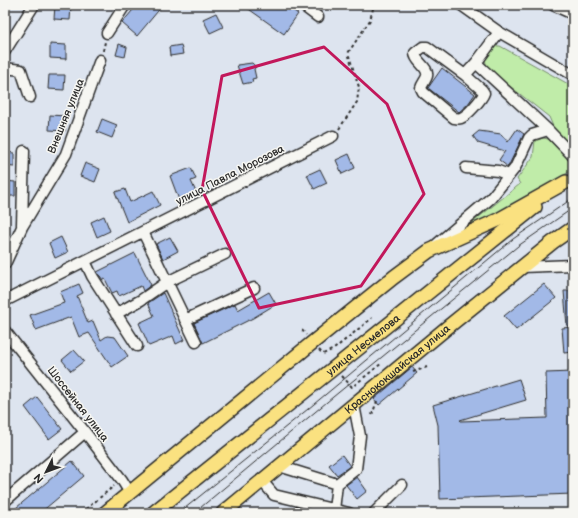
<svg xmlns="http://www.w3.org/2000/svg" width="578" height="518" font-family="'Balsamiq Sans',sans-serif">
<rect width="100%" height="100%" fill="#dde4ef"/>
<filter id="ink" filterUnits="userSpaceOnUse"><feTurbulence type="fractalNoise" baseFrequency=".025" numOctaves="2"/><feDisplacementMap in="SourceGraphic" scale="8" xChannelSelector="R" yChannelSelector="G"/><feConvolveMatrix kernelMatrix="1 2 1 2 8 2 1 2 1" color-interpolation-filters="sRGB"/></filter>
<g filter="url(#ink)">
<path fill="#c0eca9" stroke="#768c6a" d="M495 46H500L570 85 573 93V136L565 142 555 131 549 117 487 68 485 59Z
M543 138 548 139 572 163 570 171 522 204 463 230 520 184 517 179 533 157 535 141Z"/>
<path fill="#a2b9e7" stroke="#2b2b2b" d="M55 5 71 6 70 20 54 19Z
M137 5H163L137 36 122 23Z
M243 5H286L298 14 284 34Z
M216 13 223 27 210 33 203 19Z
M50 44 66 45V59L50 58Z
M119 44 127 47 125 57 116 55Z
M181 45 183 54 170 56 169 47Z
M252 63 256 67 254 69 256 78 252 79 253 82 243 84 237 65Z
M442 68 475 94 468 104 459 112 428 88Z
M49 75H65L64 90 48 89Z
M50 115 66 116 65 131 49 130Z
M102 119 117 125 112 138 97 132Z
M517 129 524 134 508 167 499 160 505 151 478 143 473 136 479 131 501 134 508 142Z
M5 152 14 153V167L5 166Z
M349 154 355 168 342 174 336 160Z
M85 163 100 169 95 182 80 176Z
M191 168 196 179 191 181 196 192 179 200 170 176Z
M320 169 327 183 314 189 307 175Z
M5 181 15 182V196H5Z
M125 189 130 202 153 191 160 205 127 222 115 192Z
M104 216 110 231 97 237 91 222Z
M61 237 68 252 55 258 49 243Z
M170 237 178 251 163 259 156 244Z
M135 253 151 285 143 291 141 286 119 296 117 291 112 293 105 279 103 280 97 272Z
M79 284 83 293 77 296 88 323 93 321 101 340 107 336 115 337 128 356 112 367 89 333 79 337 71 317 36 330 30 315 64 303 60 292Z
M544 284 556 298 516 330 504 316Z
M564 291H573V325L567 326Z
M269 292 276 304 253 318 203 343 194 323 235 304 238 310Z
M163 293 184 340 176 344 173 336 149 346 139 323 154 316 148 303Z
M573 327V352L564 353 562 328Z
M74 350 84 361 71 371 62 360Z
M412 367 417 373 379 405 374 399Z
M572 372 573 494 440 499 438 425 433 405 519 379 526 400 460 420 461 421 547 418 546 373Z
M37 397 62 429 49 439 25 407Z
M342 455 350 466 337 475 329 465Z
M72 461 84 476 40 513H10Z
M357 477 367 491 357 499 346 485Z"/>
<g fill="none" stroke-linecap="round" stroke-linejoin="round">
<g stroke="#2b2b2b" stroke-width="13">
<path id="minor" d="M302 5 318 17
M461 5 499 32 573 75
M553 5 573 14
M107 33 125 5
M5 51 34 5
M5 68 21 70 30 97
M465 75 427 47H423L415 53C415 62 429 67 427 76 426 80 422 84 421 88L423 92 454 118C457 118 458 119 461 118 467 116 482 99 484 93L482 90 465 75 476 63 499 32
M548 130 573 156
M466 168 498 171 509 175
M22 225 24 151
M143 232 196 342
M437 244 491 198 515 168 529 138 532 135 548 130 476 63
M85 261 92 276 137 346
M5 264 22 227 66 154 100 60
M522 267 573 265
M5 301 333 136
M116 314 141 300 167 282 225 254
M185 320 254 288
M5 331 85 432 122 480 130 493
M279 466 337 484 356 469 360 436 354 405
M262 481 274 495 349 513
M5 501 85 432
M334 510 337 484
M374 513 402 485"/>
</g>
<g stroke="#2b2b2b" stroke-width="16">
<g id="major">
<path d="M105 513 312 343 394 277 429 251 498 220 566 182"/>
<path id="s1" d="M153 513 535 207"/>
<path id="s2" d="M223 513 449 326 553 242 573 228"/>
</g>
</g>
<path stroke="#2b2b2b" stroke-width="2" stroke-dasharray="3 3" stroke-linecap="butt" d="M103 51 105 42
M339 129 357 102 359 87 348 53 370 20 374 5
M302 330 306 335
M319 350 323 354 334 349 372 318
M413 372 427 367
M342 376 352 387 382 363
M372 415 377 401
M81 513 114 486"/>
<use href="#minor" stroke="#f6f6f2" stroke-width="10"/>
<use href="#major" stroke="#fae180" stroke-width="13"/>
<path stroke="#2b2b2b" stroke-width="1" d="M179 513 308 409 513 239 573 198
M194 513 333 397 518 246 573 208"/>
</g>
</g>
<path fill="none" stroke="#c2185b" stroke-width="3" stroke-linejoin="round" d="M324 47 387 104 424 194 361 286 259 308 202 190 222 76Z"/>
<g text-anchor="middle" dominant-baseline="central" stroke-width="3" stroke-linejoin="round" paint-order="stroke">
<g font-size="11" fill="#2b2b2b" stroke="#f6f6f2">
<text transform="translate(66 116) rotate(-68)">Внешняя улица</text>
<text transform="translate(230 175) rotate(-27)">улица Павла Морозова</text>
<text stroke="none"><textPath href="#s1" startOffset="269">улица Несмелова</textPath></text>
<text stroke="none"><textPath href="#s2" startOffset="226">Краснококшайская улица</textPath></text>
<text transform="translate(78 404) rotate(52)">Шоссейная улица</text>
</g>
</g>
<rect width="578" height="518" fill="none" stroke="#f6f6f2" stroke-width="20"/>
<rect x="10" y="10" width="558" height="498" fill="none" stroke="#2b2b2b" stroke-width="1.5" filter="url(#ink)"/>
<g transform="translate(46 472) rotate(228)" stroke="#f6f6f2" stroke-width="3" paint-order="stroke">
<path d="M0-3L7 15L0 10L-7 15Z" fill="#2b2b2b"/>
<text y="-6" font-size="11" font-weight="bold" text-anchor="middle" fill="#2b2b2b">N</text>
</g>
</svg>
